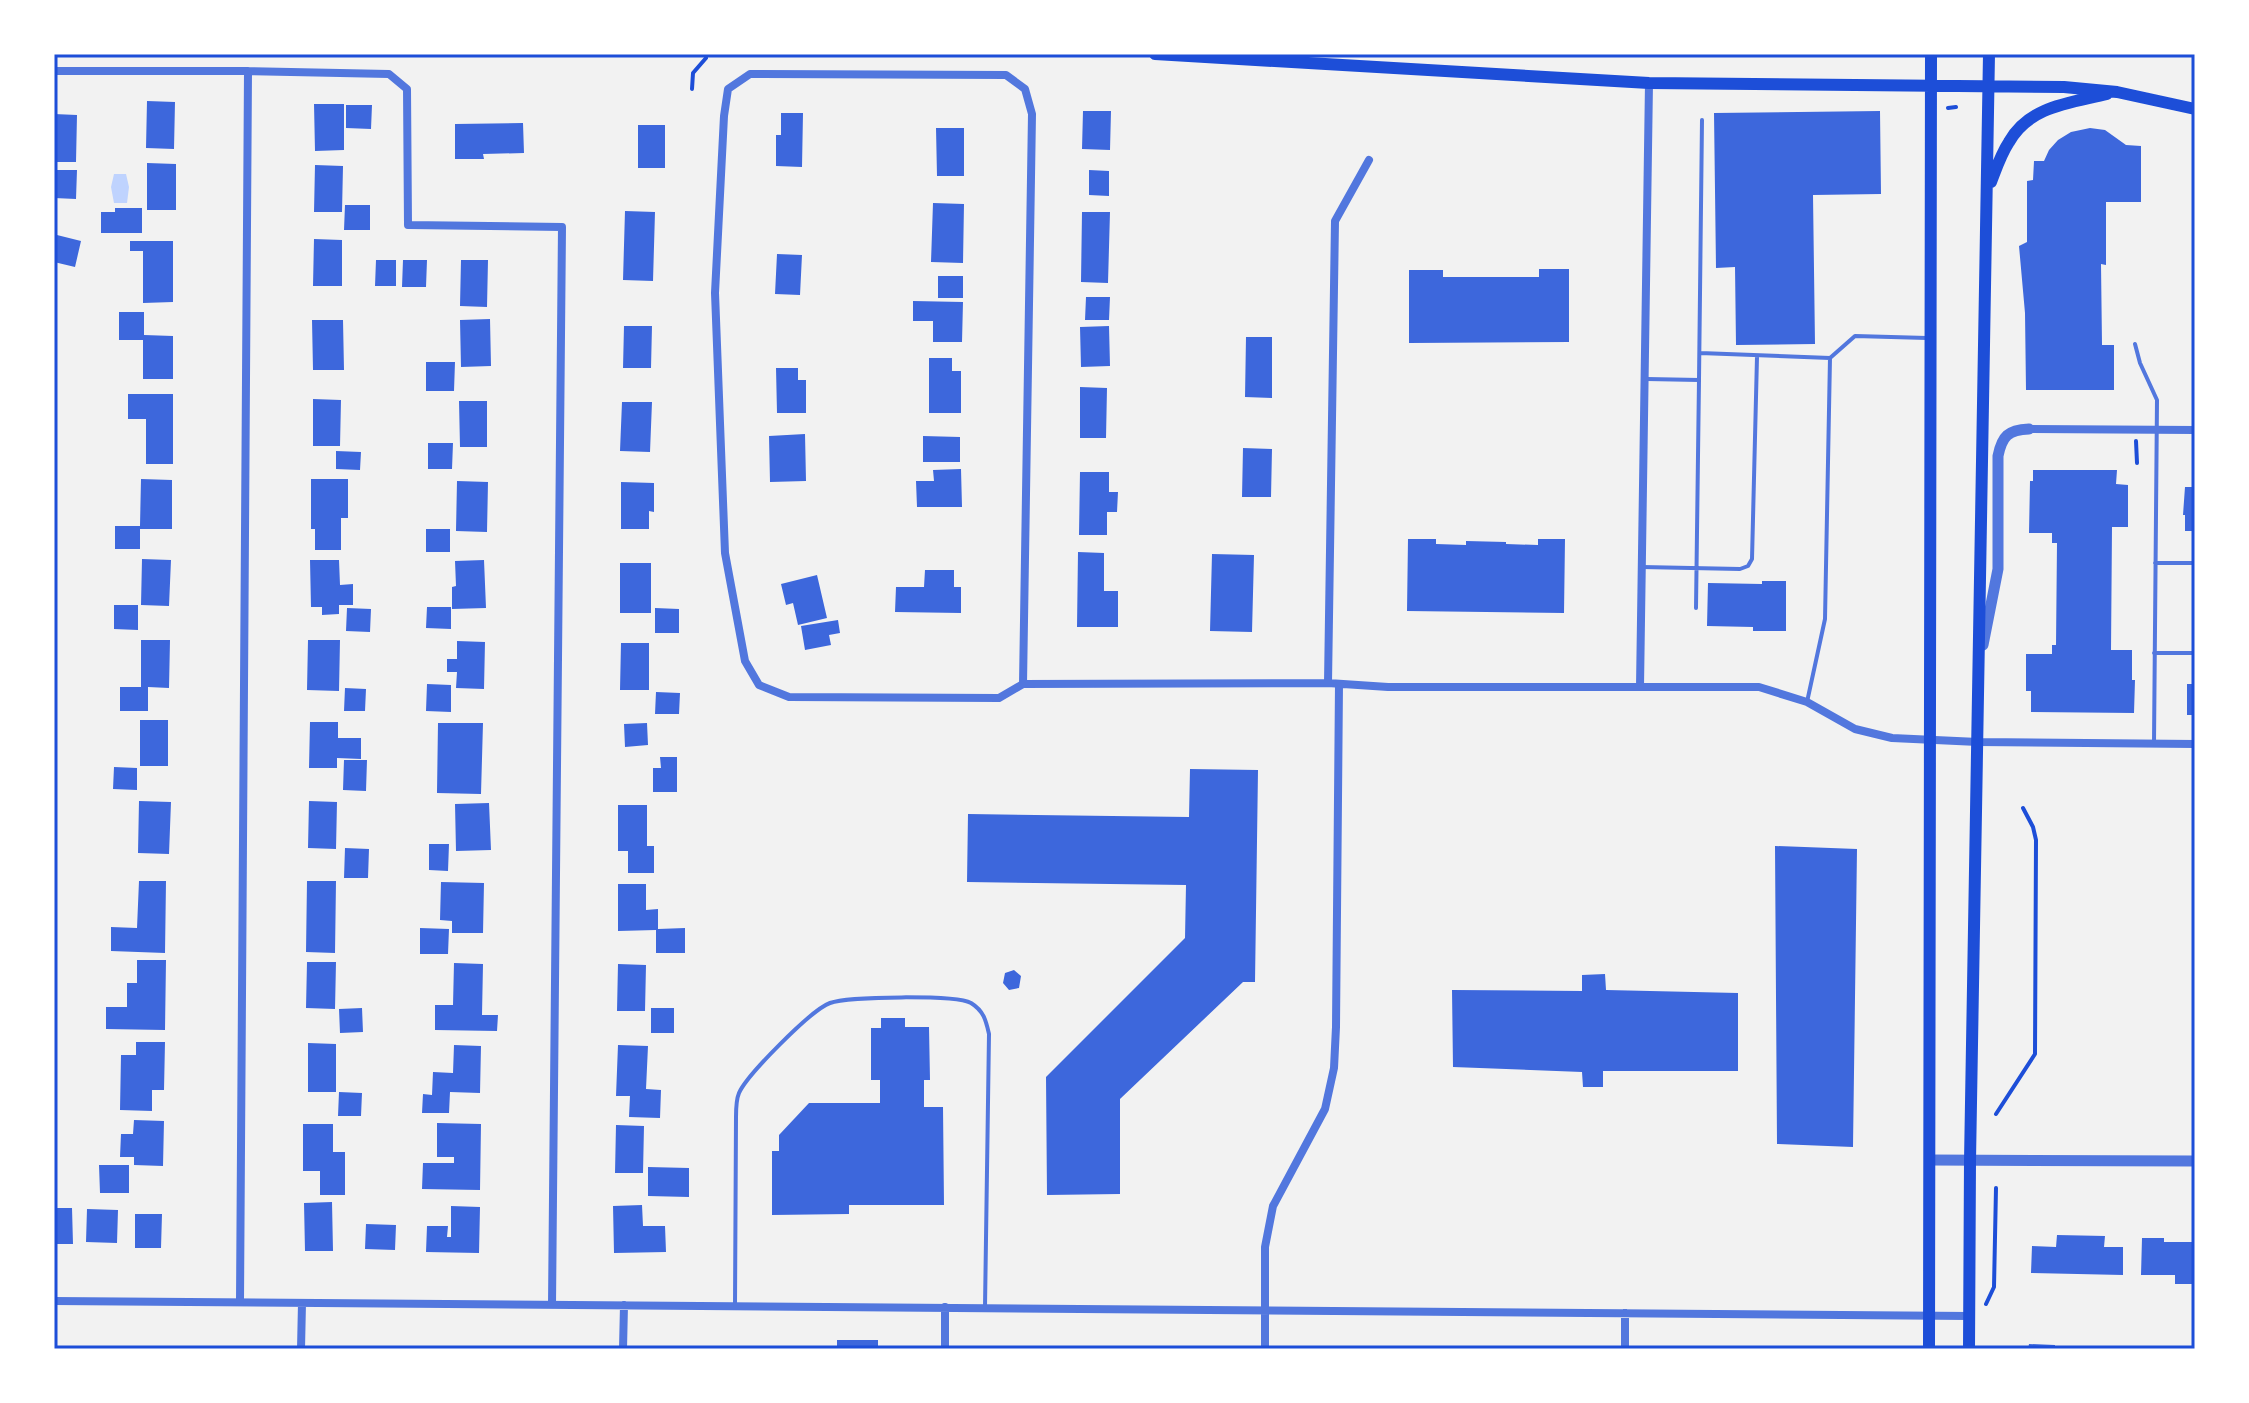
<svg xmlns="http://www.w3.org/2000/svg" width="2249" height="1403" font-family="'Archivo Narrow',sans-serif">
<rect width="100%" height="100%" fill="#f2f2f2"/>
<path fill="#bfd3fe" d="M114 174H126L129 187 127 203H114L111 187Z"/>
<path fill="#3d67dc" d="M147 101 175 102 174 149 146 148Z
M314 104H344V150L315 151Z
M346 105H372L371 129 346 128Z
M1083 111H1111L1110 150 1082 149Z
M1880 111 1881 194 1813 195 1815 344 1736 345 1735 267 1716 268 1714 113Z
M781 113H803L802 167 776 166V135H781Z
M54 114 77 115 76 162H54Z
M523 123 524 153 483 154 484 159H455V124Z
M638 125H665V168H638Z
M936 128H964V176H937Z
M2090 128 2105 130 2126 145 2141 146V202H2106V265L2101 264 2102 345H2114V390H2026L2025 313 2019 246 2027 242V181L2033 180 2034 161H2044L2049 150 2058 140 2071 132Z
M147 163 176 164V210H147Z
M315 165 343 166 342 212H314Z
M54 170H77L76 199 54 198Z
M1089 170 1109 171V196L1089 195Z
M933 203 964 204 963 263 931 262Z
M345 205H370V230H344Z
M115 208H142V233H101V212H115Z
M625 211 655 212 653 281 623 280Z
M1082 212H1110L1108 283 1081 282Z
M57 235 81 241 75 267 54 262Z
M314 239 342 240V286H313Z
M130 241H173V302L143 303V251H130Z
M777 254 802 255 800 295 775 294Z
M376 260H396V286H375Z
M403 260H427L426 287H402Z
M461 260H488L487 307 460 306Z
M1539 269H1569V342L1409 343V270H1443V277H1539Z
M938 276H963V298H938Z
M1086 297H1110L1109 320H1085Z
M913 301 963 302 962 342H933V321H913Z
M119 312H144V335L173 336V379H143V340H119Z
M490 319 491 366 461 367 460 320Z
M312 320H343L344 370H313Z
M624 326H652L651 368H623Z
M1109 326 1110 366 1081 367 1080 327Z
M1246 337H1272V398L1245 397Z
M929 358H952V371H961V413H929Z
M426 362H455L454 391H426Z
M776 368H798V380H806V413H777Z
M1080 387 1107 388 1106 438H1080Z
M128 394H173V464H146V419H128Z
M313 399 341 400 340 446H313Z
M459 401H487V447H460Z
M622 402H652L650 452 620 451Z
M805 434 806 481 770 482 769 436Z
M923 436 960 437V462H923Z
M428 443H453L452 469H428Z
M1243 448 1272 449 1271 497H1242Z
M336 451 361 452 360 470 336 469Z
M961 469 962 507H917L916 481H934L933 470Z
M2033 470H2117L2116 484 2128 485V527H2112L2111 650H2132V680H2135L2134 713 2031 712V691H2026V654H2052V645H2056L2057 543H2052V533H2029L2030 481H2033Z
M1080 472H1109V492H1118L1117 512H1107V535H1079Z
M141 479 172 480V529H140V549H115V526H140Z
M311 479H348V518H341V550H315V529H311Z
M457 481 488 482 487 532 456 531Z
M621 482 654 483V512L649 511V529H621Z
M2185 487H2195V531H2185V515H2183Z
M426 529H450V552H426Z
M1408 539H1436V544L1466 545V541L1506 542V544L1538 545V539H1565L1564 613 1407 611Z
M1078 552 1104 553V591H1118V627H1077Z
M1212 554 1254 555 1252 632 1210 631Z
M142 559 171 560 169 606 141 605Z
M310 560H339L340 585 353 584V605H339V614L322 615V607H311Z
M484 560 486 608 452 609V587L456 586 455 561Z
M620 563H651V613H620Z
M925 570H954V587H961V613L895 612 896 587H924Z
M817 575 827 618 798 625 793 603 786 605 781 584Z
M1762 581H1786V631H1753V627L1707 626 1708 583 1762 584Z
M114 605H138V630L114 629Z
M427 607H451V629L426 628Z
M347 608 371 609 370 632 346 631Z
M655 608 679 609V633H655Z
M838 620 840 633 829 635 831 645 805 650 801 626Z
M141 640H170L169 688 148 687V711H120V687H141Z
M308 640H340L339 691 307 690Z
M457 641 485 642 484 689 456 688 457 672H447V659H457Z
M621 643H649V690H620Z
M427 684 451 685V712L426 711Z
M2187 684H2195V715H2187Z
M345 688 366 689 365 711H344Z
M656 692 680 693 679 714H655Z
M140 720H168V766H140Z
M310 722H338V738H361V759L337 758V768H309Z
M438 723H483L481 794 437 793Z
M647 723 648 745 625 747 624 724Z
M660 757H677V792H653V768H661Z
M344 760H367L366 791 343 790Z
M114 767 137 768V790L113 789Z
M1190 769 1258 770 1255 982H1243L1120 1099V1194L1047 1195 1046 1077 1185 938 1186 885 967 882 968 814 1189 817Z
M139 801 171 802 169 854 138 853Z
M309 801 337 802 336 849 308 848Z
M489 803 491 850 456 851 455 804Z
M618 805H647V846H654V873H628V851H618Z
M429 844H449L448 871 429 870Z
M1775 846 1857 849 1853 1147 1777 1144Z
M345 848 369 849 368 878H344Z
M139 881H166L165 953 111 951V927L137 928Z
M307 881H336L335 953 306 952Z
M441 882 484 883 483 933H452V921L440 920Z
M618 884H646V910L658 909V929L685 928V953H656V930L618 931Z
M420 928 449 929 448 954H420Z
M137 960H166L165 1030 106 1029V1007H127V983H137Z
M307 962H336L335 1009 306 1008Z
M454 963 483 964 482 1015H498L497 1031 435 1030V1005H453Z
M618 964 646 965 645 1011H617Z
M1014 970 1021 976 1019 988 1009 990 1003 983 1005 973Z
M1605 974 1606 990 1738 993V1071H1603V1087H1583L1582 1072 1453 1067 1452 990 1582 991V975Z
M362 1008 363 1032 340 1033 339 1009Z
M651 1008H674V1033H651Z
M881 1018H905V1027H929L930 1080H924V1107H943L944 1205H849V1214L772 1215V1151H779V1135L809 1103H880V1080H871V1028H881Z
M136 1042H165L164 1090H152V1111L120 1110 121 1055H136Z
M308 1043 336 1044V1092H308Z
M454 1045 481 1046 480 1093 450 1092 449 1113H422L423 1094 432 1095 433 1072 453 1073Z
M618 1045 648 1046 646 1089 661 1090 660 1118 629 1117 630 1096H616Z
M339 1092 362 1093 361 1116H338Z
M134 1120 164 1121 163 1166 134 1165V1157H120L121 1134H133Z
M437 1123 481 1124 480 1190 422 1189 423 1163H454V1157H437Z
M303 1124H333V1152H345V1195H320V1171H303Z
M616 1125 644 1126 643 1173H615Z
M99 1165H129V1193H100Z
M648 1167 689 1168V1197L648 1196Z
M332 1202 333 1251H305L304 1203Z
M642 1205 643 1226H665L666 1252 614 1253 613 1206Z
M451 1206 480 1207 479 1253 426 1252 427 1226H448L447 1237H451Z
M54 1208H72L73 1244H54Z
M87 1209 118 1210 117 1243 86 1242Z
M135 1214H162L161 1248H135Z
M366 1224 396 1225 395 1250 365 1249Z
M2057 1235 2105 1236 2104 1247H2123V1275L2031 1273 2032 1246 2056 1247Z
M2142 1238H2164V1242H2195V1284H2175V1275H2141Z
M837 1340H878V1349H837Z
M2029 1344 2055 1345V1349H2028Z"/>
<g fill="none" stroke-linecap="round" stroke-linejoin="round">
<path stroke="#1d4ed8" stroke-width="4" d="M692 89 693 73 706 58
M1948 108 1956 107
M2136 441 2137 463
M1996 1114 2035 1054 2036 840 2033 827 2023 808
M1986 1304 1994 1287 1996 1188"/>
<path stroke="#5277de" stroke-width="4" d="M2135 344 2140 363 2157 400 2154 743
M1700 353 1830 358 1825 619 1807 702
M1830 358 1855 336 1927 338
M1647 379 1699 380 1696 608
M1699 380 1702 120
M2155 563H2195
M1642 567 1740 569 1748 566 1752 559 1757 357
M2154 653H2195
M735 1305 736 1117C736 1110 736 1100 739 1093 747 1075 811 1010 830 1003 848 996 956 995 971 1003 984 1011 986 1021 989 1034L985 1307"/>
<path stroke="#5277de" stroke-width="8" d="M54 71H248L389 74 407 89 408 225 562 227 552 1305
M2029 429 2195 430
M1328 683 1335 221 1369 160
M1023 684 1032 114 1025 89 1006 75 750 74 728 89 724 116 715 293 725 553 745 661 759 685 789 697 999 698 1023 684 1328 683 1388 687H1759L1807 702 1855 729 1892 738 1978 742 2195 744
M1640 687 1649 83
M54 1301 1969 1316
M240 1302 248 71
M1625 1313V1349
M301 1349 302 1303
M623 1349 624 1305
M945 1349V1307
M1265 1349V1247L1273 1206 1325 1109 1334 1068 1336 1027 1339 684"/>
<path stroke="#5277de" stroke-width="11" d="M1983 645 1998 569V456C2002 436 2008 430 2029 429
M1930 1160 2195 1161"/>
<path stroke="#1d4ed8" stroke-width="12" d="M1155 54 1649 83 2064 87 2117 92 2195 109
M1991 182C1996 169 2001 154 2009 142 2029 106 2070 103 2107 94
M1929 1349 1931 54
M1969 1349 1970 1161 1989 54"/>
</g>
<rect width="2249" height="1403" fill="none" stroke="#ffffff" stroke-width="112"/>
<rect x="56" y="56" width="2137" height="1291" fill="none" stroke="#1d4ed8" stroke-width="3"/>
</svg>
